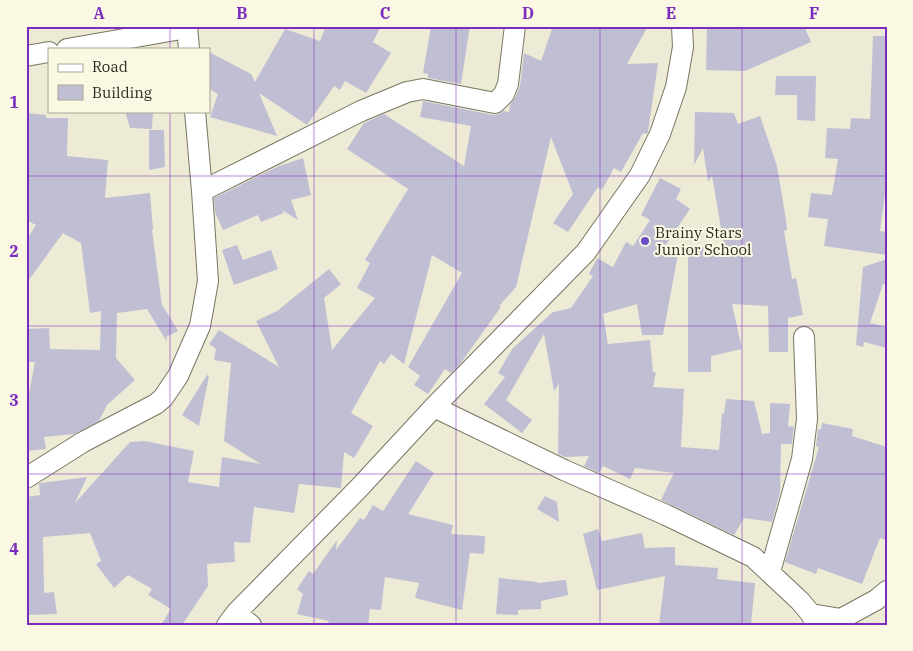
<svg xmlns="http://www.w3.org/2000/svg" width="913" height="651" font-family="'IBM Plex Serif',serif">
<rect width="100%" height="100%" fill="#edebd5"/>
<path fill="#c0bed3" d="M326 26H381L373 42 391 53 366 93 345 81 340 90 334 86 307 125 259 93 277 136 210 117 218 94 209 89V52L251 74 255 82 285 29 320 41Z
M431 26H470L461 84 428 78V74L423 73Z
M553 26H648L627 64 658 63 648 132 647 134 643 133 621 172 614 168 602 190 598 187 568 232 553 223 573 194 551 137 516 287 499 306 501 307 460 364 451 373 445 369 428 394 414 385 420 376 408 367 462 273 432 255 404 364 391 354 384 364 380 361 351 413 373 426 354 458 344 452 341 488 299 484 294 513 254 507 250 543 234 542 235 562 207 564 208 586 182 625H161L171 609 148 595 152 589 128 575 114 588 96 564 101 561 90 533 43 537 44 593 54 592 57 614 26 615V594H28L26 497 40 495 39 484 41 483 87 477 75 503 130 442 145 441 194 451 188 482 219 487 222 457 261 464 224 441 231 363 214 360 216 349 209 344 219 330 279 367 256 321 277 311 329 269 341 284 324 298 332 350 375 298 357 288 370 263 365 260 408 189 347 149 364 123 384 114 464 166 471 126 420 117 423 101 493 115 499 114 503 111 509 112 510 105 515 98 520 86 524 53 541 61Z
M707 26H804L811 42 745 71 706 70Z
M873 36H887V194H885L880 231 887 232V255L824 246 828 219 808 217 811 193 832 195 838 159 825 158 827 128 850 129 851 118 870 119Z
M776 76H816L815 121 797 120V95H775Z
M125 111H153L152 129 130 128Z
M695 112 734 113 738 124 760 116 777 166 786 220 787 230 784 231 792 279 796 278 803 315 788 318V352H769L768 306 732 304 742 349 711 356V372H688V248L724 246 712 176 708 182 703 148 694 165Z
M26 113 46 115V118H68L67 156 108 160 105 198 150 193 153 229 152 230 162 306H163L178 331 166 337 167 342 147 309 117 313 116 358 135 380 107 405 99 421 74 434 44 437 46 449 26 451V410L35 362H26V329L49 328 50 349 100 350 101 311 90 313 81 243 63 233 26 284V240L36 225 26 220Z
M149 130H164L165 167 149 170Z
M303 158 311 195 291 200 298 220 282 210 284 213 261 222 258 215 223 230 215 212 214 198 279 166Z
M660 178 681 189 676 199 690 209 663 249H679L663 335H642L637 304 603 314 608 344 650 340 653 372H656L653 387 684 389 681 447 719 450 722 413 724 414 726 399 754 401 762 434 770 433V403L790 404 788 426 794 427 792 444H781L780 492 772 522 744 518 734 535 661 500 674 473 635 468 630 479 603 466 599 473 584 466 589 456 565 457 558 454 559 384 554 391 544 334 506 400 532 420 522 433 484 404 505 377 498 373 512 349 553 312H554L571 308 593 276 589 274 597 258 613 267 626 242 633 246 650 220 641 215Z
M237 245 243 260 271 250 278 269 234 285 222 250Z
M887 259V285L883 284 870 323 887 327V348L864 342 863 347 856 345 863 267Z
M207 375 209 376 199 426 182 415Z
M822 423 853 429 852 436 887 447V540L880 538 862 584 818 568 816 574 785 562 819 447 816 446 818 429H821Z
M416 461 434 473 408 514 453 525 451 534 485 536 484 554 470 553 462 610 415 598 419 583 385 577 381 610 370 609 368 625H327L329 621 297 614 303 594 297 589 309 571 313 574 337 540 336 550 360 518 364 520 373 505 383 511Z
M545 496 557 502 559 522 537 509Z
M598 529 602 541 642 533 645 548 675 547V565L718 568 717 579 755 583 751 625 717 623V625H659L665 576 597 590 583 534Z
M499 578 537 582V583L566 580 568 595 541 601V609L518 610V615L496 614Z"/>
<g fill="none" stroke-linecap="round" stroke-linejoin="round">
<g stroke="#787663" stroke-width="22">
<path id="street" d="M187 26 189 49
M67 49 187 28
M26 56 49 52
M202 191 361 111 407 92 423 89 495 103 504 94 508 84 515 26
M434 407 564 470 666 515 753 557 800 601 811 614 816 625
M26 478 83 442 156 404 163 398 178 376 200 326 208 281 202 191 195 111
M770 572 802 459 807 419 804 337
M236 613 251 625
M811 614 841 619 876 600 887 591
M227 625 236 613 359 488 434 407 586 252 640 175 660 134 676 87 683 47 682 26"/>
</g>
<use href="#street" stroke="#fff" stroke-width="20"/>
</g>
<path fill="none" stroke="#7b2cbf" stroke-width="1" stroke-opacity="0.55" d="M170 26V49M314 26V625M456 26V625M600 26V625M742 26V625M170 111V625M26 176H887M26 326H887M26 474H887"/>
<circle fill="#6a4cc5" stroke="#faf8e2" stroke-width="2" cx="645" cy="241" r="5"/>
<g text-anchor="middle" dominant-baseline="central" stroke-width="4" stroke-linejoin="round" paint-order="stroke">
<g font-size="15" fill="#2b2a22" stroke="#faf8e2" text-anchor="start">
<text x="655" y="232">Brainy Stars<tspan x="655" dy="17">Junior School</tspan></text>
</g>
</g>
<rect width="913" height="651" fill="none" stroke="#faf8e2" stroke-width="55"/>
<rect x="48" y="48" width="162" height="65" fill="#faf8e2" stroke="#a7a695"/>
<rect x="58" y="64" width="25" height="8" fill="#ffffff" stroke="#a7a695"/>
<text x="92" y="72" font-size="15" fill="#2b2a22">Road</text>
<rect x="58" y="85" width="25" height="15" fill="#c0bed3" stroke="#a7a695"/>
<text x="92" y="98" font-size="15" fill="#2b2a22">Building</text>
<rect x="28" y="28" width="858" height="596" fill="none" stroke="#7b2cbf" stroke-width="2"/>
<g font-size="16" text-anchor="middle" font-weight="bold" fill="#7b2cbf">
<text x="99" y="19">A</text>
<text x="242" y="19">B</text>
<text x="385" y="19">C</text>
<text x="528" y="19">D</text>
<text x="671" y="19">E</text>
<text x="814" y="19">F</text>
<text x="14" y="108">1</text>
<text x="14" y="257">2</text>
<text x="14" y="406">3</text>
<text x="14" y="555">4</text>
</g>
</svg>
